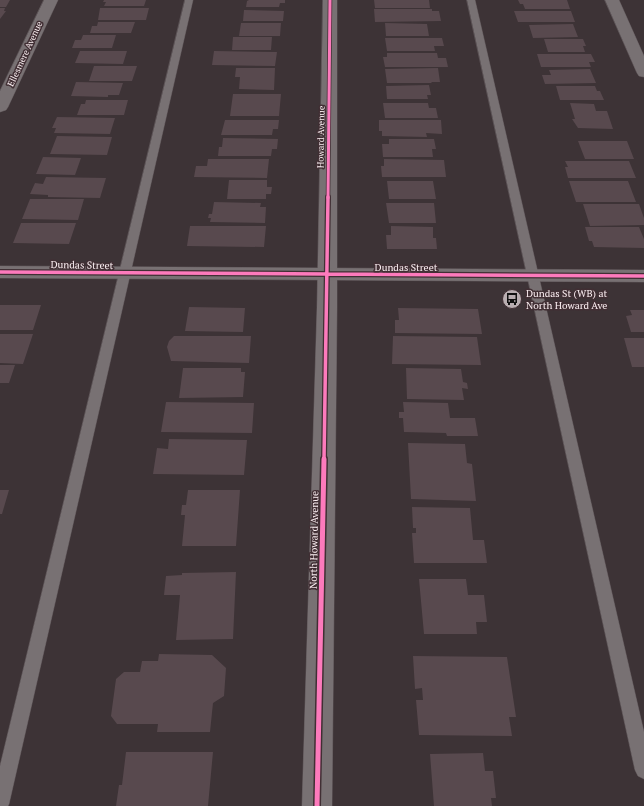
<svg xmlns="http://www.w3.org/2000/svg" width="644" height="806" font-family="'PT Serif',serif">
<rect width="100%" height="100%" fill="#3d3336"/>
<path fill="#58494e" d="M0 0H10L6 7H0Z
M104 0H146L144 6H104L106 2H103Z
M249 0H285V3H280L279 7H246L247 1Z
M374 0H429L430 8H375Z
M518 0H567L570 9H525L523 4H520Z
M0 8H5L4 11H6L0 19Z
M100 8H149L146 20H98Z
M374 9H432V11H439L441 21 375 22Z
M244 10 284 11 283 21H243Z
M514 11H571L575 22H518Z
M98 22H135L131 33H90L92 26H97Z
M241 23H281L280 36H239Z
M385 23 427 24 429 36H386Z
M573 24 578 37 533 38 529 25Z
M83 35H116L112 48H72L75 40H81Z
M233 37H272L271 50H232Z
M385 38H442L444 46H434L435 51H387Z
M544 39H583L586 46H583L585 52H548Z
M80 51H127L123 64 75 63Z
M214 51 277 52 275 66 212 65Z
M387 53H437L438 58H446L448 67H385L383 57H387Z
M537 54H591L595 62H589L591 67H541Z
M94 66H137L132 81H89Z
M236 68H275L274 90 239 89 240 77H235Z
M438 68 440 82H431L432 83H387L385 69Z
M590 69 596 83 545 84 542 75H551L549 70Z
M76 82 123 83 119 95H108V97L71 96Z
M429 85 431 95H427L428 99H387L386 86Z
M556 86H595L597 91H600L604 100H560Z
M233 94H281L279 116H230Z
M86 100H128L124 115H77L81 104H85Z
M383 103H428L429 108H436L438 118H385Z
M570 103 594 104 596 111H607L613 129 578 128 572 119H575Z
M57 117 115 118 110 134 54 133 56 128H52Z
M225 120H279L278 129H273L272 135H221Z
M379 120H441L442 134 426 133 427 137 382 136V131H379Z
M57 136 112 137 107 155 50 154Z
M223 138 278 139 277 149H272L271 156H218L219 147H222Z
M389 139H434L436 149H432L433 157H383L382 144H389Z
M578 141H627L634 159H585Z
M43 157 81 158 75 175 36 174Z
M208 159H269L267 178 194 177 196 166H207Z
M384 159 444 160 446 177H382L381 166H384Z
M565 161H629L636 178H568L565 167H568Z
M46 177 106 178 100 198 48 197V195L30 194 35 183 43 184Z
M229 180H267V187H272L271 194H266V199H227Z
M387 181H433L436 199H389Z
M569 181H628L636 202H576Z
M30 199H84L78 220 22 219Z
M214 202 261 203 260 207H266L265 223 210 222 211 218H208L209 214H212Z
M386 203H434L436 223H389Z
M583 204H639L644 218V225L590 226Z
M21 223H76L69 244 13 243Z
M190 226H266L264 247 187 246Z
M391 226 433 227V238H436L437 249H387L386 235H391Z
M585 227H639L644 239V248L594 247 592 241H589Z
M0 305H41L33 330H0Z
M189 307 245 308 243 332 185 331Z
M398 308 478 309 482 334 395 333V320H399Z
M630 310H644V332H631L626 316 632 315Z
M0 334H33L23 364 0 363Z
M174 336H251L249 363 171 361 167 347 169 341Z
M393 336 477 337 481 365 392 364Z
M624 338H644V367H632Z
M0 365H15L9 383H0Z
M183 368H241V372H245L243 397 179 398Z
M406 368 461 369 463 382 467 383 468 389 462 388 464 400 407 399Z
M166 402 254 403 252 433 161 432Z
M403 402 448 403 450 418H475L478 436H447L446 433 404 432 403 418H399V412H404Z
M169 439 247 440 244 475 153 474 157 448 168 449Z
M408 443 465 444 467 463 472 464 476 501 411 499Z
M0 490H9L2 514H0Z
M188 490H240L236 546H182L185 515H181L182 505H186Z
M412 507 470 508 473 540H484L487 563H414L412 533H416V528H413Z
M236 572 233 639 176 640 180 595H164L166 576 182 575V573Z
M419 579H466L468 595H484L487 622H476L477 634H424Z
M159 654 212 655 226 668 224 696 213 703 210 732H157L158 724H117L111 716 116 679 124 672H140L142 661H158Z
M413 656 507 657 516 717H509L512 736 419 735 416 700H423L422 688 415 689Z
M126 752H213L208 806H116L119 785H122Z
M483 753 485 771H493L496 798H491L492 806H434L430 754Z"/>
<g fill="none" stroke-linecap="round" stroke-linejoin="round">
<g stroke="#5b5255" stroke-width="1">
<path id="lane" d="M185 0H193L9 804 8 806H0V766Z
M467 0H475L644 732V779L638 776 635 770Z"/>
</g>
<g stroke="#5b5255" stroke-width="1">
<path id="street" d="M44 0H58L8 107 6 110 0 112V91Z
M323 0H337V308L332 806H302L317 308Z
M605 0H619L644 56V77L639 76 637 73Z"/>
</g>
<g stroke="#5b5255" stroke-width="1">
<path id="secondary" d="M0 266 644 270V282L0 278Z"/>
</g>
<use href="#lane" fill="#787173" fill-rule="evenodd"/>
<use href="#street" fill="#787173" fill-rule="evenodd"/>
<use href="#secondary" fill="#787173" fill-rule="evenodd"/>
<g stroke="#412f34" stroke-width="4.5">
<path id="cycleway-far2" d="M328 198 330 0"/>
</g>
<g stroke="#412f34" stroke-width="6">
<path id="cycleway-far1" d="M0 272 644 276
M324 460 328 197"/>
</g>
<g stroke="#412f34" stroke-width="8">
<path id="cycleway" d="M317 806 324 459"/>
</g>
<use href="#cycleway-far2" stroke="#fd7abc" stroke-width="3"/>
<use href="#cycleway-far1" stroke="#fd7abc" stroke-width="3.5"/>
<use href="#cycleway" stroke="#fd7abc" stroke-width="5"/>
</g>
<defs>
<g id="bus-disc" transform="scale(1)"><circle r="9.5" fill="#b9aeb1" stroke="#412f34"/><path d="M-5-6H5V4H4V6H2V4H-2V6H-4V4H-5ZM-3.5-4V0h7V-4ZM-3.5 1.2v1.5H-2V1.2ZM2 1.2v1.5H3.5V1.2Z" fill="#111"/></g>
</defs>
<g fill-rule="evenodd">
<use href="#bus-disc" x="512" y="299"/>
</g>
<g text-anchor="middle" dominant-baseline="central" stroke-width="3" stroke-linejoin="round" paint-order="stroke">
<g font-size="9" fill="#fcf0f3" stroke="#412f34">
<text transform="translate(25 54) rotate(-65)">Ellesmere Avenue</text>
<text transform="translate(321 137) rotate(-89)">Howard Avenue</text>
</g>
<g font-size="10" fill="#fcf0f3" stroke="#412f34">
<text transform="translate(82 265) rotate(1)">Dundas Street</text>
<text x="406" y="267">Dundas Street</text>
<text transform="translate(314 540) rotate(-89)">North Howard Avenue</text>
</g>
<g font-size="10" fill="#fcf0f3" stroke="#412f34" text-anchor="start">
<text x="526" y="293">Dundas St (WB) at<tspan x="526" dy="12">North Howard Ave</tspan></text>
</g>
</g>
</svg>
